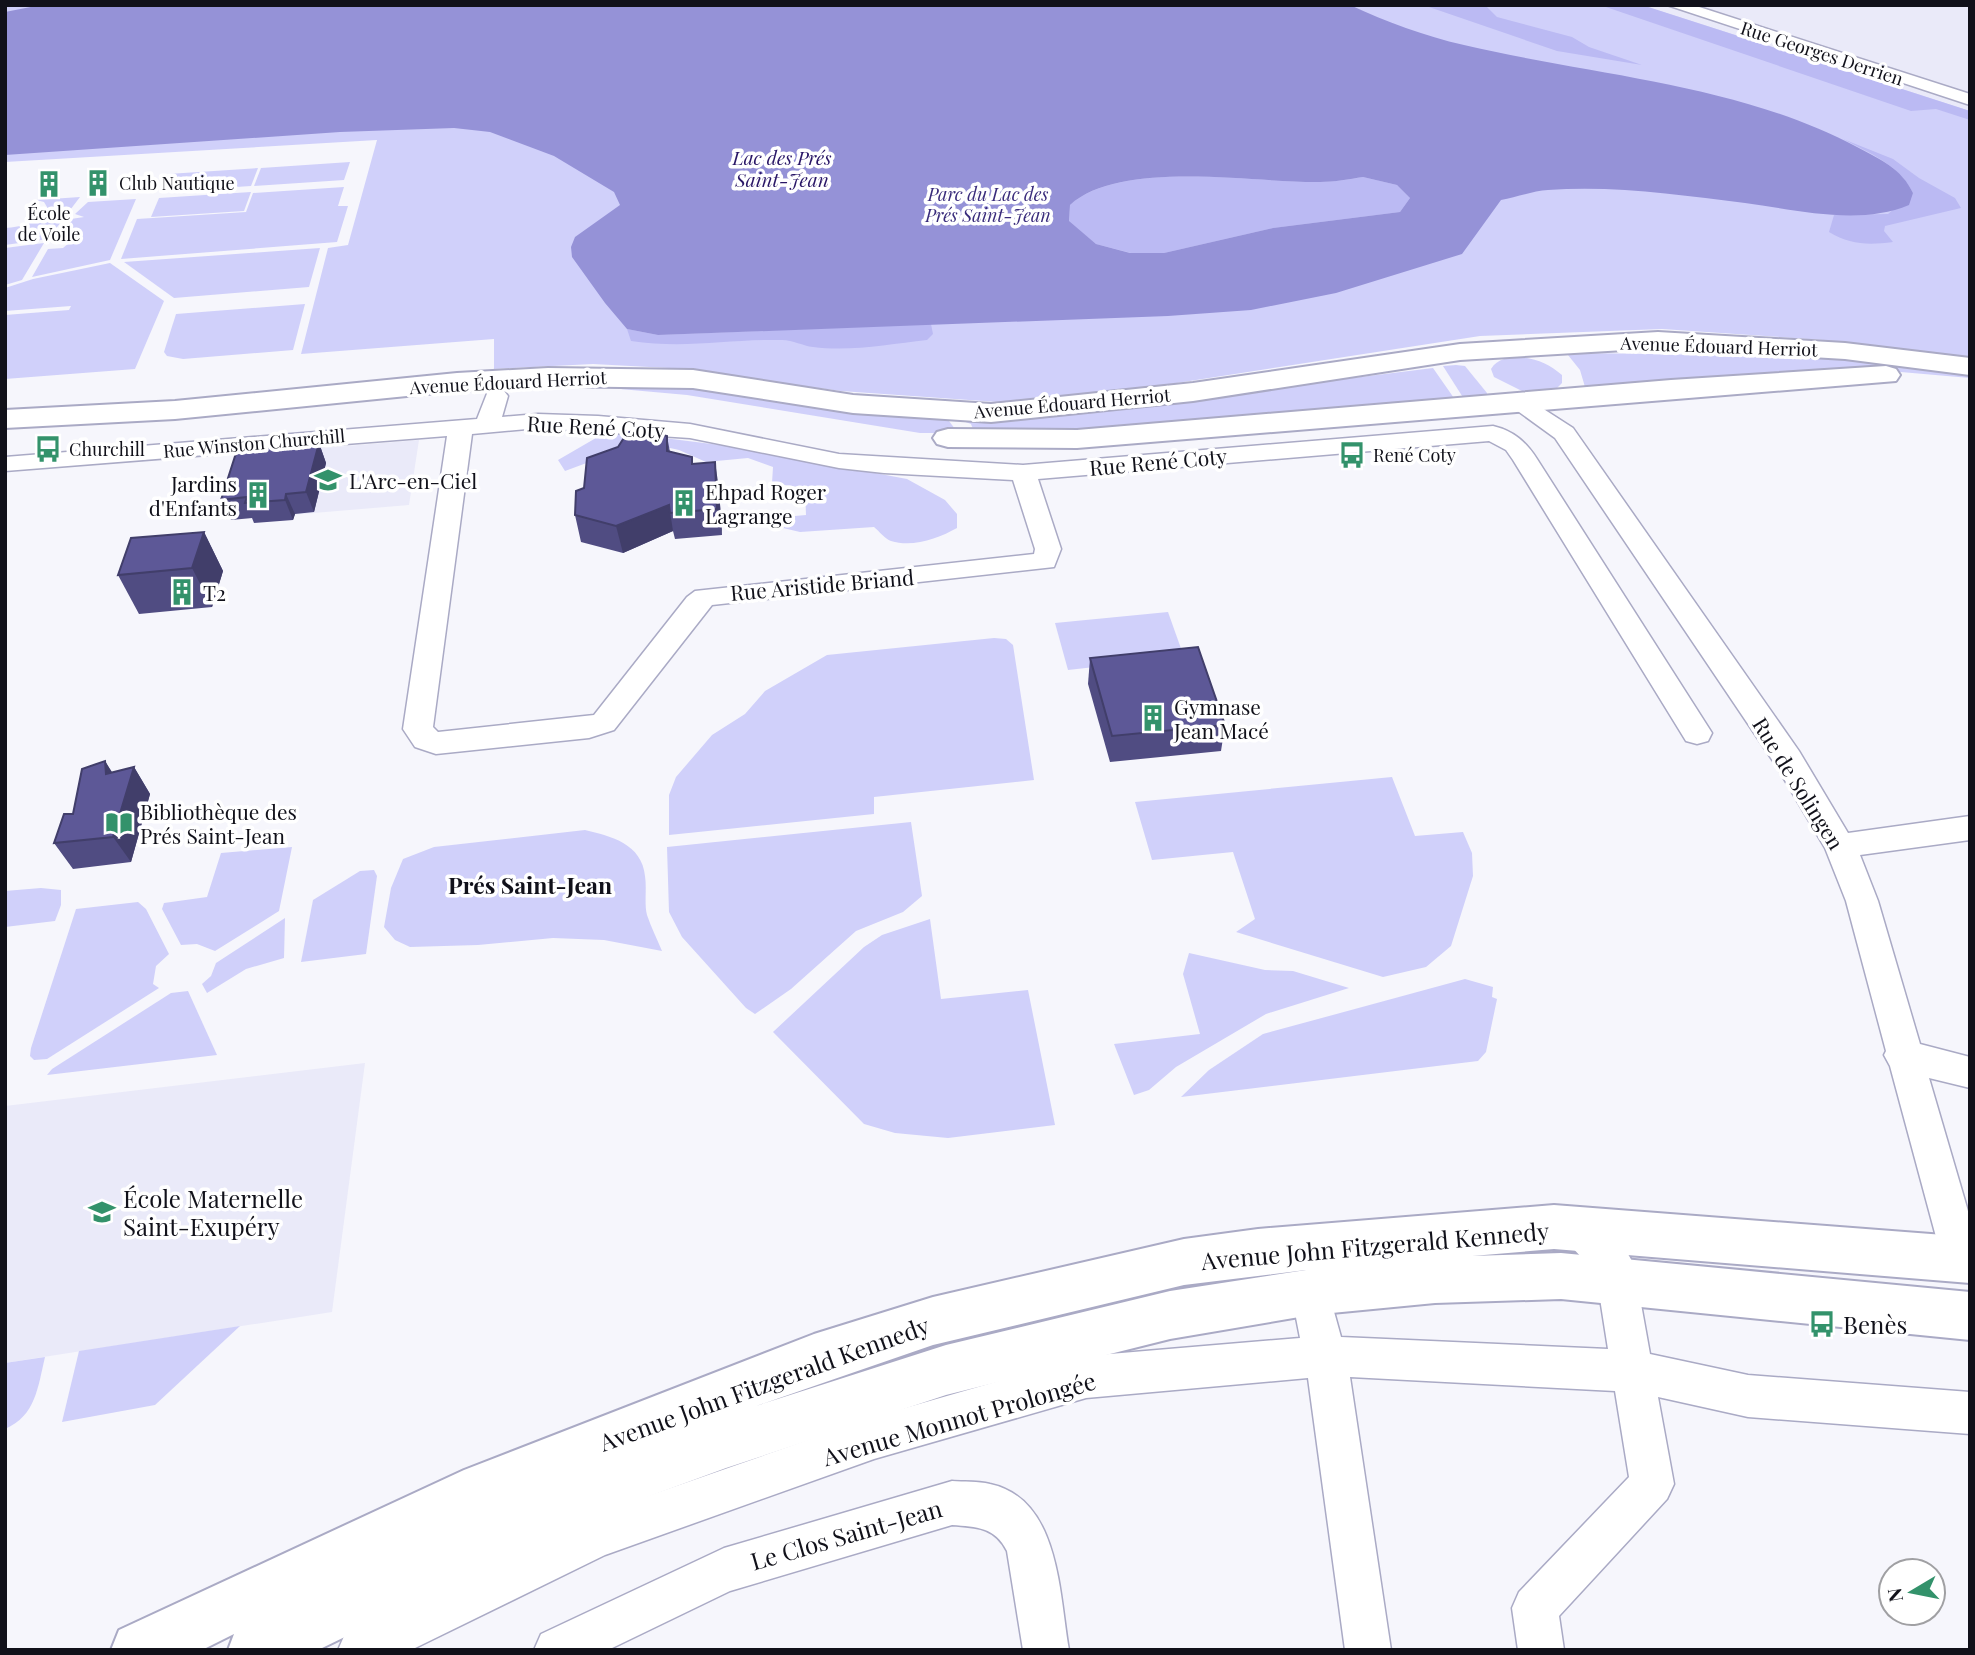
<svg xmlns="http://www.w3.org/2000/svg" width="1975" height="1655" font-family="'Playfair Display',serif">
  <style>
    .built { fill: #eaeaf9 }
    .green { fill: #d0d0fa }
    .forest { fill: #bbbaf3 }
    .water { fill: #9592d7; fill-rule: evenodd }
    .lines { fill: none; stroke-linecap: round; stroke-linejoin: round }
    .street-casing { stroke: #aaaac5; stroke-width: 3 }
    .secondary-casing { stroke: #aaaac5; stroke-width: 4 }
    .street { fill: #fff; fill-rule: evenodd }
    .secondary { fill: #fff; fill-rule: evenodd }
    .wall { fill: #504c82 }
    .shaded-wall { fill: #413e6a }
    .building { fill: #5d5897; stroke: #413e6a; stroke-width: 2 }
    .labels { text-anchor: middle; dominant-baseline: central; stroke-width: 7; stroke-linejoin: round; paint-order: stroke }
    .far-street-label { font-size: 18px; fill: #11111a; stroke: #fff }
    .far-poi-label { font-size: 18px; fill: #11111a; stroke: #fff; text-anchor: start }
    .far-park-label { font-size: 18px; font-style: italic; fill: #392b7b; stroke: #fff }
    .far-water-label { font-size: 19px; font-style: italic; fill: #291666; stroke: #fff }
    .street-label { font-size: 21px; fill: #11111a; stroke: #fff }
    .poi-label { font-size: 21px; fill: #11111a; stroke: #fff; text-anchor: start }
    .neighbourhood-label { font-size: 23px; font-weight: bold; fill: #11111a; stroke: #fff }
    .near-poi-label { font-size: 24px; fill: #11111a; stroke: #fff; text-anchor: start }
    .near-street-label { font-size: 24px; fill: #11111a; stroke: #fff }
  </style>
  <rect width="100%" height="100%" fill="#f6f6fc"/>
  <!-- built -->
  <g class="built">
    <path d="M 1642,5 L 1970,5 L 1970,111 L 1829,66 Z"/>
    <path d="M 419,440 L 409,505 L 231,520 L 251,454 Z"/>
    <path d="M 365,1063 L 332,1312 L 5,1363 L 5,1106 Z"/>
  </g>
  <!-- green -->
  <g class="green">
    <path d="M 5,5 L 1642,5 L 1970,111 L 1970,358 L 1823,340 L 1662,329 L 1480,336 L 1125,391 L 1012,403 L 841,391 L 668,368 L 593,364 L 494,369 L 494,339 L 301,354 L 328,248 L 348,245 L 377,140 L 5,162 Z"/>
    <path d="M 350,162 L 344,180 L 254,186 L 261,168 Z"/>
    <path d="M 258,168 L 251,186 L 160,192 L 168,174 Z"/>
    <path d="M 344,187 L 338,206 L 348,206 L 337,242 L 121,259 L 137,219 L 246,212 L 253,193 Z"/>
    <path d="M 251,192 L 244,211 L 151,217 L 159,198 Z"/>
    <path d="M 80,197 L 48,239 L 5,245 L 5,228 C 21,227 40,223 47,207 L 44,202 L 36,200 Z"/>
    <path d="M 136,199 L 110,260 L 32,277 L 48,249 L 63,248 L 69,243 L 53,244 L 60,238 L 75,237 L 79,229 L 64,230 L 71,219 L 84,217 L 75,214 L 88,202 Z"/>
    <path d="M 44,243 L 22,280 L 5,285 L 5,248 Z"/>
    <path d="M 320,248 L 309,287 L 174,298 L 124,262 Z"/>
    <path d="M 110,263 L 164,301 L 135,369 L 5,379 L 5,315 L 69,310 L 71,306 L 5,311 L 5,288 L 33,279 Z"/>
    <path d="M 305,304 L 293,350 L 183,359 L 167,356 L 164,352 L 176,314 Z"/>
    <path d="M 1583,353 L 1855,357 L 1970,372 L 1970,378 L 1866,369 L 1585,387 L 1580,370 L 1568,355 Z"/>
    <path d="M 1520,357 C 1537,359 1549,364 1562,375 L 1562,383 L 1552,393 L 1524,392 L 1494,377 L 1491,369 C 1498,358 1507,358 1520,357 Z"/>
    <path d="M 1456,365 L 1465,366 L 1487,393 L 1486,397 L 1464,399 L 1443,366 Z"/>
    <path d="M 1433,368 L 1456,401 L 1079,432 L 975,434 L 971,424 L 960,420 L 1255,390 Z"/>
    <path d="M 683,383 L 943,413 L 958,433 L 920,433 L 687,395 L 598,387 Z"/>
    <path d="M 608,431 L 736,447 L 907,479 L 945,500 L 957,514 L 957,528 C 939,538 913,548 891,541 C 885,539 879,531 874,527 L 800,532 L 750,520 L 806,515 L 805,488 L 772,483 L 773,467 L 748,458 L 706,462 L 679,450 L 643,442 L 565,471 L 558,460 Z"/>
    <path d="M 1168,612 L 1184,657 L 1068,670 L 1055,623 Z"/>
    <path d="M 994,638 L 1006,639 L 1013,645 L 1034,780 L 874,797 L 874,814 L 669,835 L 669,795 L 676,777 L 712,735 L 745,714 L 765,691 L 827,655 Z"/>
    <path d="M 1392,777 L 1415,836 L 1463,832 L 1472,853 L 1473,876 L 1451,946 L 1426,967 L 1383,977 L 1236,932 L 1255,919 L 1233,852 L 1152,860 L 1135,802 Z"/>
    <path d="M 911,822 L 922,896 L 903,912 L 856,931 L 791,989 L 755,1014 L 746,1008 L 682,937 L 669,912 L 667,847 Z"/>
    <path d="M 585,830 C 611,836 642,844 645,876 C 647,889 644,903 647,915 C 651,927 657,939 662,951 L 604,940 L 553,938 L 478,945 L 410,947 L 395,940 L 384,927 L 391,888 L 403,859 L 434,847 Z"/>
    <path d="M 292,847 L 279,911 L 215,951 L 197,944 L 181,945 L 162,909 L 164,903 L 207,897 L 221,853 Z"/>
    <path d="M 374,870 L 377,876 L 366,954 L 301,962 L 313,900 L 360,871 Z"/>
    <path d="M 41,888 L 61,890 L 61,905 L 55,921 L 5,927 L 5,891 Z"/>
    <path d="M 138,902 L 146,909 L 169,954 L 156,966 L 153,984 L 159,988 L 47,1059 L 34,1060 L 30,1056 L 31,1048 L 76,909 Z"/>
    <path d="M 285,918 L 284,958 L 246,969 L 207,993 L 202,984 L 211,976 L 216,963 Z"/>
    <path d="M 930,919 L 941,999 L 1028,990 L 1055,1125 L 948,1138 L 895,1133 L 864,1124 L 773,1032 L 864,947 L 882,935 Z"/>
    <path d="M 1189,953 L 1265,970 L 1293,971 L 1349,988 L 1266,1014 L 1176,1067 L 1149,1090 L 1134,1095 L 1114,1044 L 1200,1034 L 1183,974 Z"/>
    <path d="M 1465,979 L 1493,987 L 1492,997 L 1497,999 L 1486,1052 L 1478,1061 L 1181,1097 L 1209,1070 L 1263,1034 Z"/>
    <path d="M 188,991 L 217,1055 L 47,1075 L 52,1069 L 171,993 Z"/>
    <path d="M 240,1326 L 155,1405 L 62,1422 L 79,1351 Z"/>
    <path d="M 45,1357 C 38,1386 36,1416 5,1429 L 5,1363 Z"/>
  </g>
  <!-- forest -->
  <g class="forest">
    <path d="M 1431,5 L 1485,5 L 1497,17 L 1572,37 L 1589,47 L 1642,65 L 1557,51 L 1429,7 Z"/>
    <path d="M 1600,5 L 1642,5 L 1970,111 L 1970,120 L 1936,109 L 1911,111 Z"/>
    <path d="M 1843,139 L 1893,159 L 1919,178 L 1955,198 L 1961,208 L 1885,226 L 1884,231 L 1893,242 C 1869,245 1850,245 1829,232 L 1834,215 L 1888,214 L 1913,193 C 1900,165 1869,153 1843,139 Z"/>
    <path d="M 1363,177 L 1397,185 L 1410,198 L 1400,212 L 1273,228 L 1164,253 L 1131,253 L 1096,244 L 1069,222 L 1070,205 C 1122,159 1253,183 1321,182 C 1335,182 1349,179 1363,177 Z"/>
    <path d="M 931,324 L 933,334 L 927,340 C 890,344 850,352 813,347 C 803,346 793,340 782,340 C 729,339 686,349 631,341 L 627,329 L 658,335 Z"/>
  </g>
  <!-- water -->
  <path class="water" d="M 41,5 L 1350,5 C 1387,22 1424,36 1464,45 C 1596,76 1736,83 1857,147 C 1880,159 1902,169 1913,193 L 1909,205 C 1859,226 1798,210 1745,203 C 1681,195 1613,185 1548,190 C 1533,191 1516,197 1501,200 L 1462,254 L 1336,293 L 1251,310 L 1168,316 L 658,335 L 627,329 L 605,303 L 572,257 L 571,247 L 575,237 L 620,205 L 614,192 L 554,156 L 490,132 L 454,128 L 340,132 L 5,155 L 5,12 ZM 1363,177 L 1397,185 L 1410,198 L 1400,212 L 1273,228 L 1164,253 L 1130,253 L 1096,244 L 1069,221 L 1070,205 C 1121,159 1253,183 1320,182 C 1335,182 1349,179 1363,177 Z"/>
  <g class="lines">
    <defs>
      <g id="street">
        <path d="M 1667,5 L 1693,5 L 1970,94 L 1970,105 Z"/>
        <path d="M 496,389 L 504,391 L 508,396 L 502,417 L 538,414 L 598,416 L 690,424 L 839,454 L 1023,465 L 1493,426 C 1514,431 1526,442 1537,459 L 1712,733 L 1708,741 L 1697,744 L 1686,741 L 1513,460 L 1506,450 L 1489,441 L 1038,479 L 1061,549 L 1054,567 L 712,605 L 614,730 L 589,738 L 436,754 L 415,747 L 403,729 L 447,436 L 5,471 L 5,457 L 477,419 L 488,391 ZM 538,428 L 690,438 L 839,468 L 884,473 L 1013,480 L 1035,549 L 1034,554 L 695,591 L 687,597 L 594,715 L 438,732 L 433,727 L 472,434 Z"/>
        <path d="M 1520,397 L 1528,399 L 1573,428 L 1799,751 L 1848,833 L 1970,816 L 1970,840 L 1860,855 L 1878,901 L 1920,1044 L 1970,1057 L 1970,1088 L 1929,1078 L 1970,1218 L 1970,1274 L 1962,1278 L 1948,1272 L 1942,1259 L 1890,1066 L 1884,1055 L 1886,1051 L 1846,901 L 1825,848 L 1777,767 L 1555,438 L 1508,404 L 1512,399 Z"/>
        <path d="M 1583,1213 C 1605,1221 1624,1244 1634,1265 L 1650,1354 L 1748,1375 L 1970,1392 L 1970,1434 L 1748,1417 L 1658,1397 L 1674,1484 L 1667,1499 L 1559,1616 L 1564,1650 L 1518,1650 L 1512,1608 L 1519,1592 L 1629,1477 L 1615,1391 L 1350,1377 L 1391,1650 L 1345,1650 L 1308,1378 L 1086,1398 L 874,1459 L 605,1555 L 411,1650 L 338,1650 L 345,1634 L 596,1514 L 874,1417 L 1086,1356 L 1300,1338 L 1291,1292 L 1297,1279 L 1311,1273 L 1325,1279 L 1341,1337 L 1608,1349 L 1596,1273 L 1569,1244 L 1564,1231 L 1569,1218 Z"/>
        <path d="M 952,1481 C 964,1482 978,1481 990,1484 C 1060,1499 1059,1594 1069,1650 L 1023,1650 L 1007,1551 C 995,1527 977,1527 952,1525 L 730,1591 L 608,1650 L 534,1650 L 541,1634 L 724,1548 Z"/>
      </g>
      <g id="secondary">
        <path d="M 1658,332 L 1845,343 L 1970,358 L 1970,375 L 1845,359 L 1658,348 L 1460,360 L 1193,401 L 991,422 L 853,413 L 693,388 L 548,386 L 457,391 L 175,419 L 5,428 L 5,410 L 175,401 L 457,373 L 548,368 L 693,370 L 853,395 L 991,404 L 1193,383 L 1460,344 Z"/>
        <path d="M 1886,366 L 1896,369 L 1900,375 L 1896,381 L 1077,448 L 948,447 L 937,444 L 933,438 L 937,432 L 948,429 L 1077,430 L 1671,380 Z"/>
        <path d="M 1554,1205 L 1970,1237 L 1970,1283 L 1554,1249 L 1472,1256 L 1561,1253 L 1970,1292 L 1970,1340 L 1561,1299 L 1435,1303 L 1311,1315 L 1170,1339 L 946,1395 L 726,1468 L 628,1504 L 517,1553 L 318,1650 L 228,1650 L 234,1634 L 202,1650 L 111,1650 L 119,1630 L 464,1470 L 814,1334 L 933,1297 L 1184,1239 L 1258,1229 ZM 1306,1270 L 1170,1291 L 946,1345 L 756,1406 L 933,1345 L 1184,1285 Z"/>
      </g>
    </defs>
    <!-- street casing -->
    <use href="#street" class="street-casing"/>
    <!-- secondary casing -->
    <use href="#secondary" class="secondary-casing"/>
    <!-- street -->
    <use href="#street" class="street"/>
    <!-- secondary -->
    <use href="#secondary" class="secondary"/>
  </g>
  <!-- wall -->
  <g class="wall">
    <path d="M 667,436 L 670,452 L 693,464 L 719,489 L 722,535 L 675,539 L 673,531 L 623,553 L 581,542 L 575,515 L 584,488 L 618,447 Z"/>
    <path d="M 319,443 L 326,463 L 314,512 L 295,514 L 293,520 L 254,523 L 252,518 L 231,520 L 221,500 Z"/>
    <path d="M 204,532 L 223,571 L 212,607 L 139,614 L 118,575 Z"/>
    <path d="M 1090,658 L 1225,725 L 1221,751 L 1110,762 L 1088,684 Z"/>
    <path d="M 105,761 L 112,773 L 134,767 L 150,794 L 131,862 L 73,869 L 54,843 L 73,814 Z"/>
  </g>
  <!-- shaded-wall -->
  <g class="shaded-wall">
    <path d="M 319,443 L 326,463 L 314,512 L 306,492 Z"/>
    <path d="M 715,462 L 719,489 L 722,535 L 717,509 Z"/>
    <path d="M 286,494 L 295,514 L 293,520 L 285,500 Z"/>
    <path d="M 669,505 L 673,531 L 623,553 L 616,526 Z"/>
    <path d="M 204,532 L 223,571 L 212,607 L 192,568 Z"/>
    <path d="M 105,761 L 122,788 L 106,774 Z"/>
    <path d="M 134,767 L 150,794 L 131,862 L 113,837 Z"/>
  </g>
  <!-- building -->
  <g class="building">
    <path d="M 637,429 L 667,436 L 667,451 L 692,457 L 692,464 L 715,462 L 717,509 L 670,513 L 669,505 L 616,526 L 575,515 L 576,491 L 584,488 L 587,458 L 618,447 L 627,433 Z"/>
    <path d="M 319,443 L 306,492 L 286,494 L 285,500 L 245,503 L 247,497 L 221,500 L 237,450 Z"/>
    <path d="M 204,532 L 192,568 L 118,575 L 131,538 Z"/>
    <path d="M 1198,647 L 1225,725 L 1112,736 L 1090,658 Z"/>
    <path d="M 105,761 L 106,774 L 134,767 L 113,837 L 54,843 L 64,814 L 73,814 L 82,769 Z"/>
  </g>
  <!-- icons -->
  <defs>
    <symbol id="building-bare" viewBox="-9 -9 18 18"><path d="M-4-6H4V6H1V3H-1V6H-4ZM-2.5-4.3h1.7v1.8h-1.7ZM.8-4.3h1.7v1.8H.8ZM-2.5-1h1.7V.8h-1.7ZM.8-1h1.7V.8H.8Z" fill="#33926b" stroke="#fff" stroke-width="2.5" paint-order="stroke"/></symbol>
    <symbol id="bus-bare" viewBox="-9 -9 18 18"><path d="M-5-6H5V4H4V6H2V4H-2V6H-4V4H-5ZM-3.5-4V0h7V-4ZM-3.5 1.2v1.5H-2V1.2ZM2 1.2v1.5H3.5V1.2Z" fill="#33926b" stroke="#fff" stroke-width="2.5" paint-order="stroke"/></symbol>
    <symbol id="school-bare" viewBox="-9 -9 18 18"><path d="M0-5L7-2L0 1L-7-2ZM-4 1L0 2.5L4 1V4Q0 6-4 4Z" fill="#33926b" stroke="#fff" stroke-width="2.5" paint-order="stroke"/></symbol>
    <symbol id="library-bare" viewBox="-9 -9 18 18"><path d="M-6-4Q-3-5.5-.7-3.5V5Q-3 3-6 4ZM6-4Q3-5.5 .7-3.5V5Q3 3 6 4Z" fill="#33926b" stroke="#fff" stroke-width="2.5" paint-order="stroke"/></symbol>
  </defs>
  <g fill-rule="evenodd">
    <use href="#building-bare" x="79" y="164" width="38" height="38"/>
    <use href="#building-bare" x="30" y="165" width="38" height="38"/>
    <use href="#bus-bare" x="29" y="430" width="38" height="38"/>
    <use href="#bus-bare" x="1333" y="436" width="38" height="38"/>
    <use href="#school-bare" x="309" y="461" width="38" height="38"/>
    <use href="#building-bare" x="239" y="476" width="38" height="38"/>
    <use href="#building-bare" x="665" y="484" width="38" height="38"/>
    <use href="#building-bare" x="163" y="573" width="38" height="38"/>
    <use href="#building-bare" x="1134" y="699" width="38" height="38"/>
    <use href="#library-bare" x="100" y="804" width="38" height="38"/>
    <use href="#school-bare" x="83" y="1193" width="38" height="38"/>
    <use href="#bus-bare" x="1803" y="1305" width="38" height="38"/>
  </g>
  <g class="labels">
    <!-- far-street labels -->
    <g class="far-street-label">
      <text transform="translate(1822 53) rotate(18)">Rue Georges Derrien</text>
      <text transform="translate(1719 346) rotate(2)">Avenue Édouard Herriot</text>
      <text transform="translate(508 382) rotate(-3)">Avenue Édouard Herriot</text>
      <text transform="translate(1072 403) rotate(-5)">Avenue Édouard Herriot</text>
      <text transform="translate(254 443) rotate(-5)">Rue Winston Churchill</text>
    </g>
    <!-- far-poi labels -->
    <g class="far-poi-label">
      <text x="119" y="183">Club Nautique</text>
      <text x="49" y="213" text-anchor="middle">École<tspan x="49" dy="21">de Voile</tspan></text>
      <text x="69" y="449">Churchill</text>
      <text x="1373" y="455">René Coty</text>
    </g>
    <!-- far-park labels -->
    <g class="far-park-label">
      <text x="988" y="194">Parc du Lac des<tspan x="988" dy="21">Prés Saint-Jean</tspan></text>
    </g>
    <!-- far-water labels -->
    <g class="far-water-label">
      <text x="782" y="157">Lac des Prés<tspan x="782" dy="22">Saint-Jean</tspan></text>
    </g>
    <!-- street labels -->
    <g class="street-label">
      <text transform="translate(596 426) rotate(3)">Rue René Coty</text>
      <text transform="translate(1158 461) rotate(-5)">Rue René Coty</text>
      <text transform="translate(822 584) rotate(-5)">Rue Aristide Briand</text>
      <text transform="translate(1799 783) rotate(58)">Rue de Solingen</text>
    </g>
    <!-- poi labels -->
    <g class="poi-label">
      <text x="349" y="480">L'Arc-en-Ciel</text>
      <text x="237" y="483" text-anchor="end">Jardins<tspan x="237" dy="24">d'Enfants</tspan></text>
      <text x="705" y="491">Ehpad Roger<tspan x="705" dy="24">Lagrange</tspan></text>
      <text x="203" y="592">T2</text>
      <text x="1174" y="706">Gymnase<tspan x="1174" dy="24">Jean Macé</tspan></text>
      <text x="140" y="811">Bibliothèque des<tspan x="140" dy="24">Prés Saint-Jean</tspan></text>
    </g>
    <!-- neighbourhood labels -->
    <g class="neighbourhood-label">
      <text x="530" y="884">Prés Saint-Jean</text>
    </g>
    <!-- near-poi labels -->
    <g class="near-poi-label">
      <text x="123" y="1198">École Maternelle<tspan x="123" dy="28">Saint-Exupéry</tspan></text>
      <text x="1843" y="1324">Benès</text>
    </g>
    <!-- near-street labels -->
    <g class="near-street-label">
      <text transform="translate(1375 1245) rotate(-5)">Avenue John Fitzgerald Kennedy</text>
      <text transform="translate(764 1383) rotate(-20)">Avenue John Fitzgerald Kennedy</text>
      <text transform="translate(959 1418) rotate(-16)">Avenue Monnot Prolongée</text>
      <text transform="translate(846 1534) rotate(-16)">Le Clos Saint-Jean</text>
    </g>
  </g>
  <!-- border -->
  <rect width="1975" height="1655" fill="none" stroke="#11111a" stroke-width="14"/>
  <!-- north arrow -->
  <g transform="translate(1912 1592) rotate(260)"><circle r="33" fill="#ffffff" stroke="#a0a0a3" stroke-width="2"/>
  <path d="M0-5L12 26L0 18L-12 26Z" fill="#33926b"/>
  <text y="-10" font-size="19" font-weight="bold" text-anchor="middle" fill="#11111a">N</text>
  </g>
</svg>
